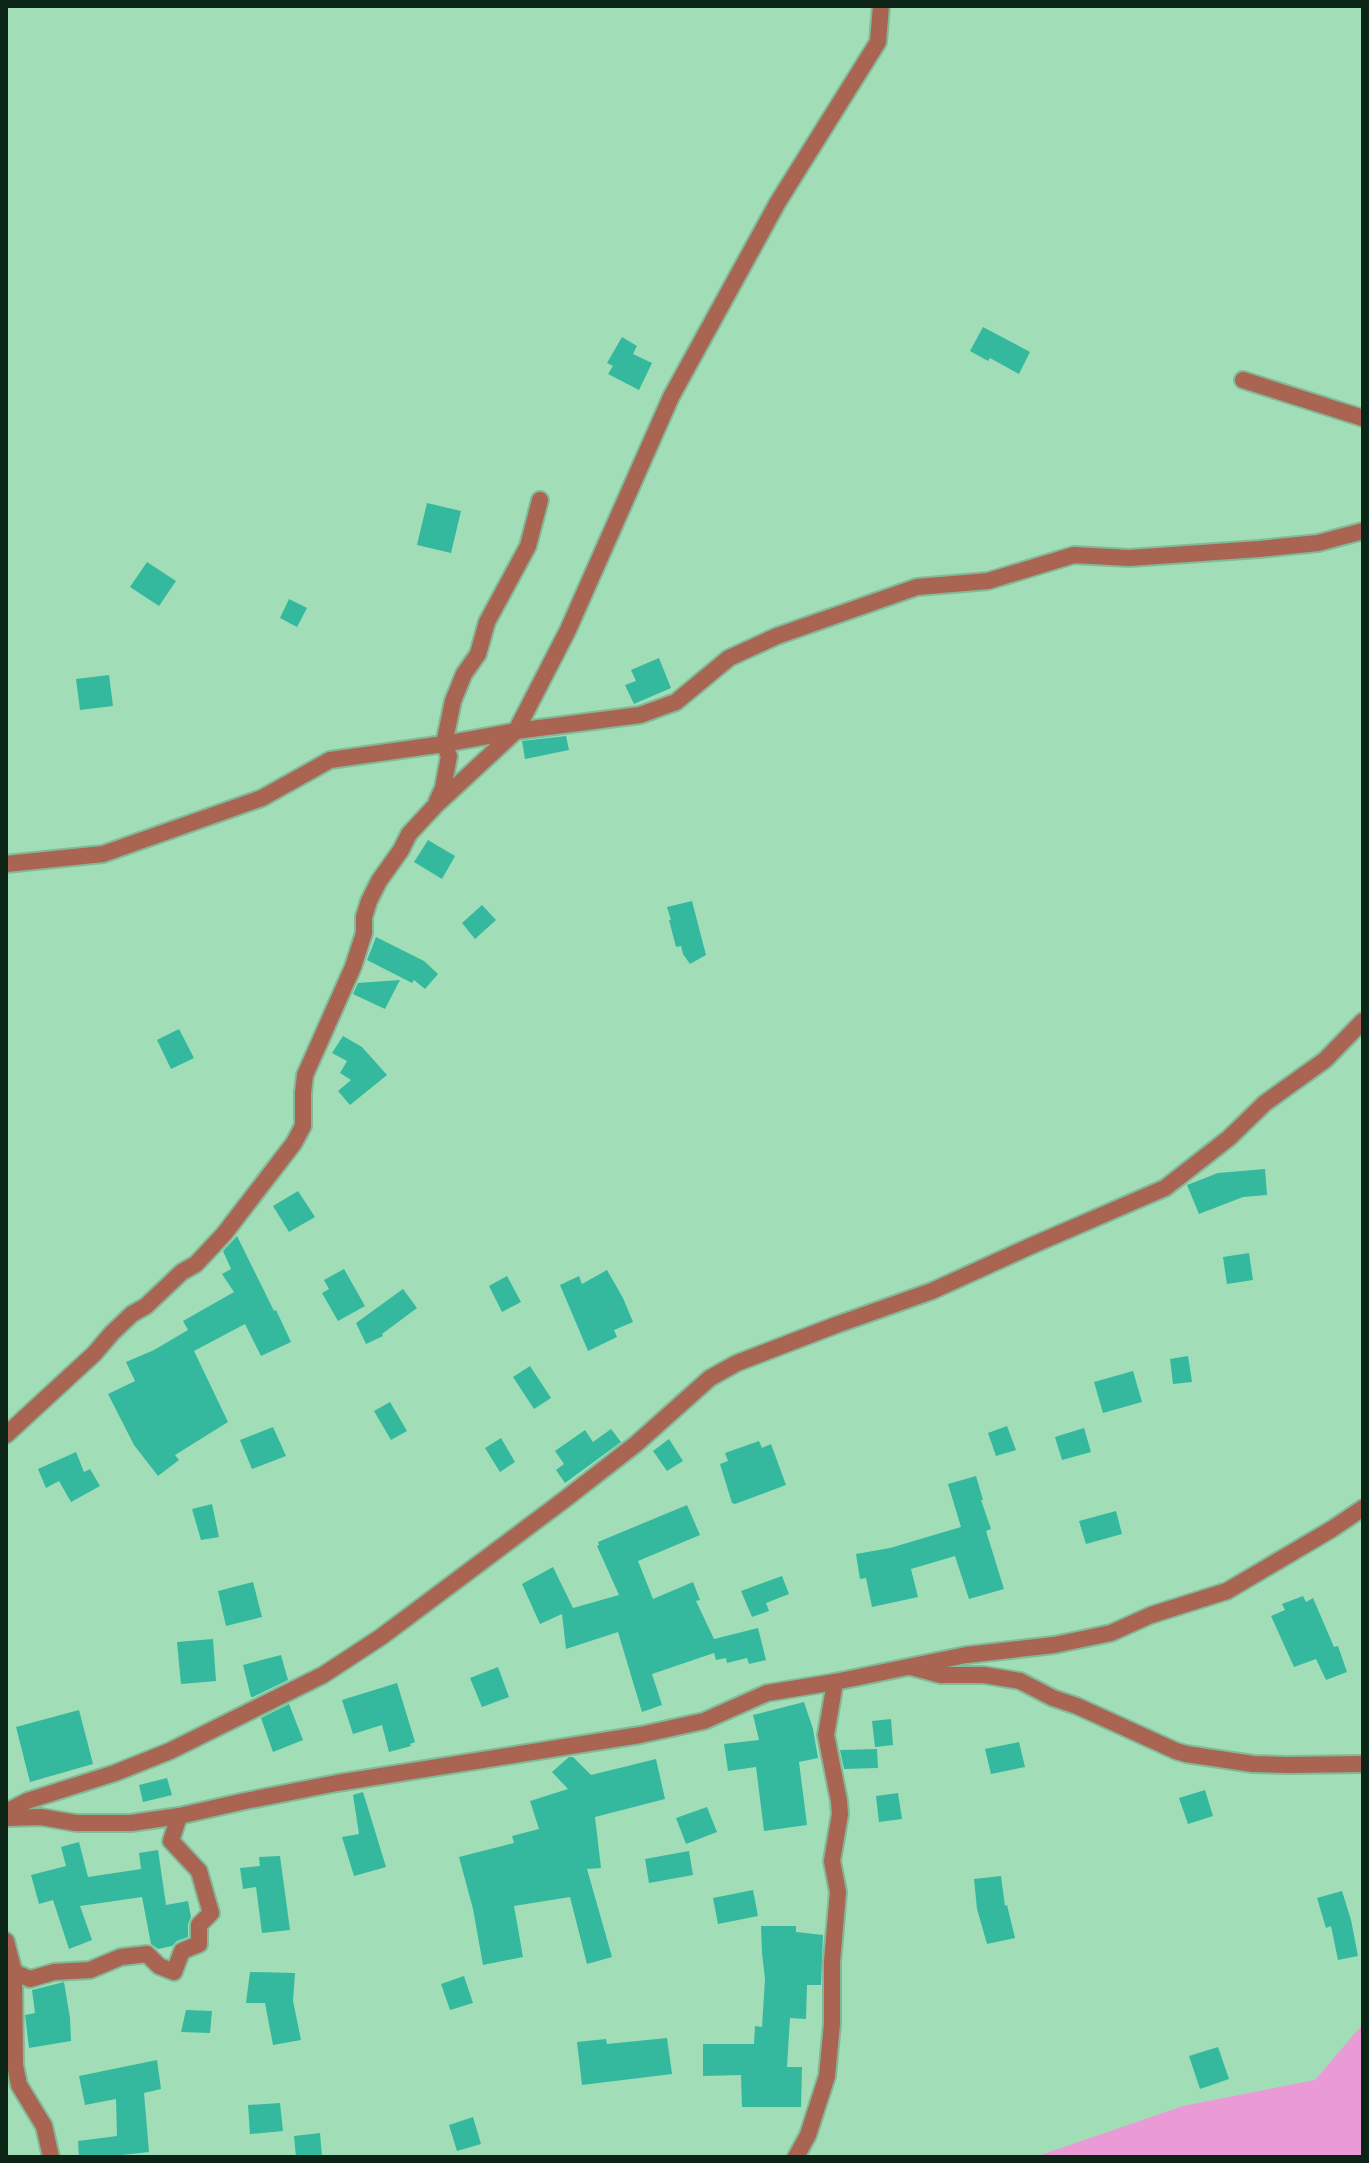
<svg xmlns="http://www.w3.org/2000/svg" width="1369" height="2163" font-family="Lato,sans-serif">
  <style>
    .green { fill: #ea9ad5 }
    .building { fill: #34b89e }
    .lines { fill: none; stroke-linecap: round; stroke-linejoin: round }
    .minor-casing { stroke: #83b998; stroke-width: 20 }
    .minor { stroke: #a96552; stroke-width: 16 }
  </style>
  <rect width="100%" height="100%" fill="#a1deb8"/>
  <!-- green -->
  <path class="green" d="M 1363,2024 L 1363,2157 L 1035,2157 L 1183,2106 L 1315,2080 Z"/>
  <!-- building -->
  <g class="building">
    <path d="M 983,327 L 1030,352 L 1019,374 L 990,358 L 988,361 L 970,351 Z"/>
    <path d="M 622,337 L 637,346 L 633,354 L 652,363 L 639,390 L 608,374 L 613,366 L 607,363 Z"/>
    <path d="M 427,503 L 461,511 L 451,553 L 417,545 Z"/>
    <path d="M 147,562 L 176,581 L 159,606 L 130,587 Z"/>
    <path d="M 289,599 L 307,608 L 297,627 L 280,618 Z"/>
    <path d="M 659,658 L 671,688 L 634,704 L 625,685 L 636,681 L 631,670 Z"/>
    <path d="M 109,675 L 113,706 L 80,710 L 76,679 Z"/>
    <path d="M 566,736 L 569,750 L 525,759 L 522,741 Z"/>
    <path d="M 428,840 L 455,856 L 442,879 L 414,862 Z"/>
    <path d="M 692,901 L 706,955 L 690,964 L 683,954 L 681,946 L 676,947 L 669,920 L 671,920 L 667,907 Z"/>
    <path d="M 482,905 L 496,920 L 475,939 L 462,923 Z"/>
    <path d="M 376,937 L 424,961 L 438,974 L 425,989 L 414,980 L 412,983 L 367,960 Z"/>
    <path d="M 400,980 L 385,1009 L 353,994 L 358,983 Z"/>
    <path d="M 179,1029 L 194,1058 L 171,1069 L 157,1040 Z"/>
    <path d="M 343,1036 L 362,1047 L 387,1075 L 350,1105 L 338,1091 L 351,1080 L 340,1073 L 347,1061 L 332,1053 Z"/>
    <path d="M 1265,1169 L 1267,1195 L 1243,1197 L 1199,1214 L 1187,1185 L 1218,1173 Z"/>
    <path d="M 298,1191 L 315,1217 L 289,1232 L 273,1206 Z"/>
    <path d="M 237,1236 L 274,1311 L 276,1310 L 291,1342 L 261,1356 L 245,1324 L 194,1351 L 228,1422 L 175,1455 L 179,1460 L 158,1476 L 134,1445 L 108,1394 L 135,1381 L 126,1362 L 154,1350 L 188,1330 L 183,1321 L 234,1292 L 222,1274 L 231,1269 L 223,1251 Z"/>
    <path d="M 1249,1253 L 1253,1280 L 1227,1284 L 1223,1257 Z"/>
    <path d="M 344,1269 L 365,1306 L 338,1321 L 322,1293 L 329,1289 L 324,1280 Z"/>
    <path d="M 607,1270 L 623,1298 L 633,1322 L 614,1330 L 617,1337 L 588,1351 L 560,1285 L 579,1276 L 582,1284 Z"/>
    <path d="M 507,1276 L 521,1302 L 502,1312 L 489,1286 Z"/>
    <path d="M 403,1289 L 417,1308 L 382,1334 L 383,1336 L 366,1344 L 356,1323 Z"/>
    <path d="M 1188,1356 L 1192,1382 L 1173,1384 L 1170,1359 Z"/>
    <path d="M 530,1366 L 551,1398 L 534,1409 L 513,1377 Z"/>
    <path d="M 1133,1371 L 1142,1402 L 1103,1413 L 1094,1382 Z"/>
    <path d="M 390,1402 L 407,1431 L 391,1440 L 374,1411 Z"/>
    <path d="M 1007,1426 L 1016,1450 L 996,1456 L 988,1433 Z"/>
    <path d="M 273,1427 L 286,1456 L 252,1469 L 240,1440 Z"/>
    <path d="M 1084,1428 L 1091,1452 L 1062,1460 L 1055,1437 Z"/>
    <path d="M 611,1429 L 621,1442 L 565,1483 L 556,1470 L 564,1464 L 555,1451 L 585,1430 L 593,1442 Z"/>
    <path d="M 501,1438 L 515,1462 L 500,1472 L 485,1448 Z"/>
    <path d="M 669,1439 L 683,1461 L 667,1471 L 653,1451 Z"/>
    <path d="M 759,1441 L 762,1448 L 771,1444 L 786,1485 L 735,1504 L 732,1503 L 720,1464 L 728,1461 L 725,1453 Z"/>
    <path d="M 76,1452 L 84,1472 L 90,1469 L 100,1486 L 71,1502 L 59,1481 L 46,1488 L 38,1469 Z"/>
    <path d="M 976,1476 L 983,1500 L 981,1500 L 991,1529 L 986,1531 L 1004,1589 L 969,1599 L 955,1556 L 911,1569 L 918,1597 L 872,1607 L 866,1578 L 860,1579 L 856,1554 L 890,1548 L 961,1527 L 948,1484 Z"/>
    <path d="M 212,1504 L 219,1537 L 201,1540 L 192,1509 Z"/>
    <path d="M 687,1505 L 700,1535 L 638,1561 L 653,1599 L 693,1582 L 700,1600 L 696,1601 L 714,1639 L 758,1628 L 766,1660 L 749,1664 L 747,1658 L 727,1663 L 726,1658 L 716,1660 L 714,1653 L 652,1674 L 662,1705 L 642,1712 L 618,1632 L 566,1649 L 562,1614 L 540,1624 L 522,1584 L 553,1567 L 573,1608 L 619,1595 L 597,1546 L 599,1545 L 598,1542 Z"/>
    <path d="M 1116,1511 L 1122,1534 L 1086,1544 L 1079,1521 Z"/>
    <path d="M 782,1576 L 789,1594 L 766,1603 L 769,1611 L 752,1617 L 741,1591 Z"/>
    <path d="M 253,1582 L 262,1617 L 226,1626 L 218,1591 Z"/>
    <path d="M 1303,1596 L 1306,1602 L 1313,1598 L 1334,1647 L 1338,1646 L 1347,1672 L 1326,1680 L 1316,1659 L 1294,1667 L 1271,1616 L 1285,1610 L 1282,1604 Z"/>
    <path d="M 213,1639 L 216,1681 L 181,1684 L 177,1642 Z"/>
    <path d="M 281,1655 L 288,1680 L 253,1697 L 251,1697 L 243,1665 Z"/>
    <path d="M 498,1667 L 509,1697 L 482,1707 L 470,1678 Z"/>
    <path d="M 397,1683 L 415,1742 L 410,1744 L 411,1746 L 389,1752 L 382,1725 L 353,1734 L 342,1700 Z"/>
    <path d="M 804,1702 L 813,1729 L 818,1758 L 799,1762 L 807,1825 L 764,1831 L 756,1767 L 728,1771 L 724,1744 L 759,1740 L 753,1715 Z"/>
    <path d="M 289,1704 L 303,1740 L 273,1752 L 261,1718 Z"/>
    <path d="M 79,1710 L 93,1764 L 30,1782 L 16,1727 Z"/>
    <path d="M 891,1719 L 893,1745 L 875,1747 L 872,1721 Z"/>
    <path d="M 1019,1742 L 1025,1767 L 991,1774 L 985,1749 Z"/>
    <path d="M 877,1749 L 878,1768 L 844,1769 L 840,1750 Z"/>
    <path d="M 569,1757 L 573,1757 L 591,1775 L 656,1759 L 665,1799 L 595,1817 L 601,1868 L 587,1869 L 612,1957 L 587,1964 L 570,1897 L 514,1906 L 523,1957 L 483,1965 L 473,1909 L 459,1857 L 514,1843 L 512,1836 L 539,1829 L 530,1801 L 568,1789 L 552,1772 Z"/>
    <path d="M 167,1778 L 172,1795 L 143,1802 L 139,1785 Z"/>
    <path d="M 1205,1790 L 1213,1816 L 1188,1824 L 1179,1798 Z"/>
    <path d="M 363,1792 L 386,1867 L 354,1876 L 342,1837 L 359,1834 L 353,1795 Z"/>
    <path d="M 898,1793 L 902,1819 L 879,1822 L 876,1796 Z"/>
    <path d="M 707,1807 L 717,1832 L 686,1844 L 676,1818 Z"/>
    <path d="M 79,1842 L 88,1877 L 141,1869 L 139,1853 L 158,1850 L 166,1905 L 188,1901 L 191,1917 L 188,1924 L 188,1937 L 177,1941 L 172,1946 L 158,1949 L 151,1944 L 142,1897 L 80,1906 L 92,1940 L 69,1949 L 53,1900 L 39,1904 L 31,1875 L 66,1866 L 61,1847 Z"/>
    <path d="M 689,1851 L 693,1875 L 649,1883 L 645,1859 Z"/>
    <path d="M 280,1856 L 290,1930 L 262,1933 L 256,1887 L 243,1889 L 240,1868 L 260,1866 L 259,1857 Z"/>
    <path d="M 1001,1876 L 1005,1906 L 1007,1905 L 1015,1938 L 987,1944 L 977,1909 L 974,1879 Z"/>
    <path d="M 753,1890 L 758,1916 L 718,1924 L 713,1898 Z"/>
    <path d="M 1342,1891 L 1351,1920 L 1358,1956 L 1338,1960 L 1331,1926 L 1326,1928 L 1317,1898 Z"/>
    <path d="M 761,1926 L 796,1926 L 796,1932 L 823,1935 L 821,1985 L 807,1985 L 806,2019 L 790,2018 L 787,2067 L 802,2067 L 801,2107 L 742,2107 L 741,2075 L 703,2076 L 703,2044 L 754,2044 L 755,2026 L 762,2027 L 765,1979 L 762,1953 Z"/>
    <path d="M 250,1972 L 295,1973 L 293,2001 L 301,2040 L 273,2045 L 265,2003 L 246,2003 Z"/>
    <path d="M 464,1976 L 473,2003 L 450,2010 L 441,1984 Z"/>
    <path d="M 64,1982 L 70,2018 L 71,2041 L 29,2048 L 25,2015 L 35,2013 L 32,1990 Z"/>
    <path d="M 186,2010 L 212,2011 L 210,2033 L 181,2032 Z"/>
    <path d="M 667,2038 L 672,2074 L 582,2085 L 577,2042 L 606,2039 L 607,2044 Z"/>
    <path d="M 1218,2047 L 1229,2079 L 1200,2089 L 1189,2056 Z"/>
    <path d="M 157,2060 L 161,2089 L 144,2093 L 149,2152 L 104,2157 L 79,2157 L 78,2141 L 117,2136 L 116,2099 L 85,2105 L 79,2076 Z"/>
    <path d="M 280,2103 L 283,2131 L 250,2134 L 248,2105 Z"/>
    <path d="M 473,2117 L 481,2144 L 457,2151 L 449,2125 Z"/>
    <path d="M 320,2133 L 322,2157 L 296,2157 L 294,2136 Z"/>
  </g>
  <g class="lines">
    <defs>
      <g id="minor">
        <path d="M 1243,380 L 1363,418"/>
        <path d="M 437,801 L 443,788 L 449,756 L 444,744 L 453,701 L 464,674 L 478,654 L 487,622 L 528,546 L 540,500"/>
        <path d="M 6,864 L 103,854 L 262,798 L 330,760 L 444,744 L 516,731 L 640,715 L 676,702 L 729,658 L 777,636 L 917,587 L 988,581 L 1074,555 L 1129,558 L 1259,549 L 1318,543 L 1363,531"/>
        <path d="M 6,1435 L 94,1354 L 112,1333 L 132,1314 L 146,1306 L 182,1272 L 196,1264 L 224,1234 L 294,1143 L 303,1126 L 303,1093 L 305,1075 L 353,967 L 364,933 L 364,917 L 369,901 L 379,881 L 401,850 L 409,834 L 435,806 L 516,731 L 568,630 L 671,397 L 778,202 L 878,42 L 881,6"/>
        <path d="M 911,1667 L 941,1675 L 984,1675 L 1020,1681 L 1053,1698 L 1077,1706 L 1176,1751 L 1186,1754 L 1253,1764 L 1287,1765 L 1363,1764"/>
        <path d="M 6,1812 L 27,1801 L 115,1773 L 170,1751 L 323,1675 L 381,1637 L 564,1500 L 636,1444 L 710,1378 L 737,1363 L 836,1325 L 932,1291 L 1033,1245 L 1165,1188 L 1229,1138 L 1265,1103 L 1325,1060 L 1363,1021"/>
        <path d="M 6,1818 L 41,1817 L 76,1823 L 131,1823 L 179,1816 L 245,1801 L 337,1783 L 640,1735 L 704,1721 L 767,1693 L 835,1682 L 966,1655 L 1054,1645 L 1111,1633 L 1151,1615 L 1227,1591 L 1332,1529 L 1363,1508"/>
        <path d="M 6,1941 L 14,1972 L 15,2065 L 19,2085 L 44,2126 L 51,2157"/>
        <path d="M 14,1972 L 30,1979 L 54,1972 L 90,1970 L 121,1957 L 147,1954 L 159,1966 L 174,1972 L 182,1951 L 199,1944 L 199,1925 L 211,1913 L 199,1871 L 171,1841 L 179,1816"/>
        <path d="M 796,2157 L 808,2135 L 827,2076 L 832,2024 L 832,1962 L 838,1892 L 832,1861 L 840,1814 L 839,1801 L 826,1735 L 835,1682"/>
      </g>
    </defs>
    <!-- minor casing -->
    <use href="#minor" class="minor-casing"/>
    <!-- minor -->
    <use href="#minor" class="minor"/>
  </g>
  <!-- border -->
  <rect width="1369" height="2163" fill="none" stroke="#0b2416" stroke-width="16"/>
</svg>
